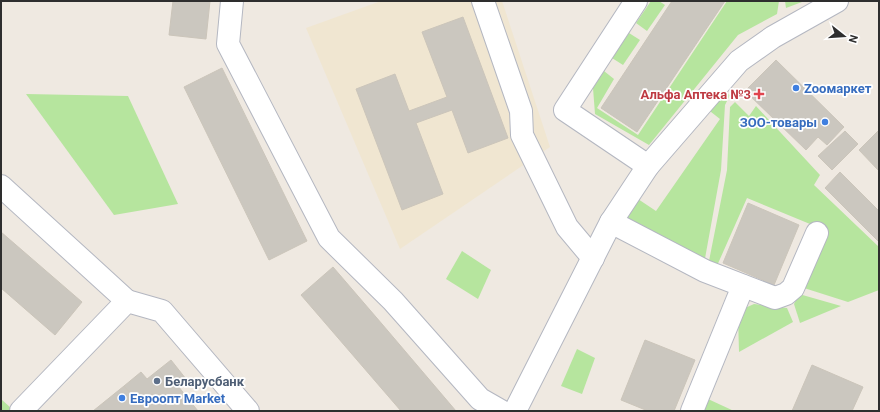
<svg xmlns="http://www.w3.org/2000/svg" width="880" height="412" font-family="Roboto,sans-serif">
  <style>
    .education { fill: #f0e6d1 }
    .green { fill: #b6e59e }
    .building { fill: #cbc7bf; stroke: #cbc5ba }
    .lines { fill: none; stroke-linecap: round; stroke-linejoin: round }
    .minor-casing { stroke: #b4b7c1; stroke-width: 24 }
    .minor { stroke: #fff; stroke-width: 22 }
    .shop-dot { fill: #3f7fe0; stroke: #fff; stroke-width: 1.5 }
    .health-dot { fill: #e0444e; stroke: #fff; stroke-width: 1.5 }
    .service-dot { fill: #5c6f8a; stroke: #fff; stroke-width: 1.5 }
    .labels { text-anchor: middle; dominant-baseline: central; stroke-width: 3.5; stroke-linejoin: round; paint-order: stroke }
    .shop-label { font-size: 13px; font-weight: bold; fill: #366cbe; stroke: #fff; text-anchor: start }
    .health-label { font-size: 13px; font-weight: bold; fill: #be3a42; stroke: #fff; text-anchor: end }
    .service-label { font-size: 13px; font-weight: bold; fill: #4e5e75; stroke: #fff; text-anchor: start }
  </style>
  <rect width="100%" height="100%" fill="#efe9e1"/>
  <!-- education -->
  <path class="education" d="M 381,1 L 502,1 L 550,147 L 400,249 L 306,28 Z"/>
  <!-- green -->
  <g class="green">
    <path d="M 651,1 L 659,1 L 665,5 L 647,31 L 636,23 Z"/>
    <path d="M 727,1 L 779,1 L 777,14 L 738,35 L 649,145 L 595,114 L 593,88 L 604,71 L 614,79 L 597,108 L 638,135 Z"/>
    <path d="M 785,1 L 802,1 L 802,2 L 786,8 Z"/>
    <path d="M 629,33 L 640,40 L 623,65 L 612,58 Z"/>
    <path d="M 26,94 L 128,96 L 178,204 L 114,215 Z"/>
    <path d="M 728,94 L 730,95 L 725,105 L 721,170 L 704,264 L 627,221 L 625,216 L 638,199 L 656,211 L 720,119 L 706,108 L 714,99 Z"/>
    <path d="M 735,102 L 749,116 L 756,106 L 820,175 L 814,185 L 879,247 L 879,290 L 848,302 L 804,288 L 827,231 L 747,198 L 716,268 L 708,266 L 727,170 L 730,107 Z"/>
    <path d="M 462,251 L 491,270 L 478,299 L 446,279 Z"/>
    <path d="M 799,294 L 841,306 L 800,323 L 794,304 Z"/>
    <path d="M 754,304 L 787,308 L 793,322 L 739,352 L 738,316 L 745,308 Z"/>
    <path d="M 577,349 L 595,358 L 582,394 L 561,386 Z"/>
    <path d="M 1,399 L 11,408 L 8,411 L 1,411 Z"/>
    <path d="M 708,399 L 734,411 L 703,411 Z"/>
  </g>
  <!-- building -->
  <g class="building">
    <path d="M 173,1 L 210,1 L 206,39 L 169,35 Z"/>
    <path d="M 672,1 L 725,1 L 637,132 L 601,108 Z"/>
    <path d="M 463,17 L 508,138 L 468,153 L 452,110 L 416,123 L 443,194 L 402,210 L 356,89 L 395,74 L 409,111 L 447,97 L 422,32 Z"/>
    <path d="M 776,60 L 844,127 L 827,145 L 818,137 L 806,150 L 745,91 Z"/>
    <path d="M 222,68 L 307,241 L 269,260 L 184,87 Z"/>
    <path d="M 879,130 L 879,171 L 859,150 Z"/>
    <path d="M 845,131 L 858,144 L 832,170 L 818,156 Z"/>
    <path d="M 840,172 L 879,211 L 879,242 L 825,188 Z"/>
    <path d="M 748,203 L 799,225 L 774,285 L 723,263 Z"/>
    <path d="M 1,232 L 82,302 L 55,335 L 1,288 Z"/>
    <path d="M 333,267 L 382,324 L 456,411 L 401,411 L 301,295 Z"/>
    <path d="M 645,340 L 695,360 L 674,411 L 648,411 L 621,400 Z"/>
    <path d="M 171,360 L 186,379 L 178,386 L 198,411 L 145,411 L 124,386 L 141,372 L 147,379 Z"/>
    <path d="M 812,365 L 863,387 L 852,411 L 792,411 Z"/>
    <path d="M 124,386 L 145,411 L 93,411 Z"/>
  </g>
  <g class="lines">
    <defs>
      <g id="minor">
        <path d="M 232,1 L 228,44 L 329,238 L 393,301 L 480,399 L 501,411"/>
        <path d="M 483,1 L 521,111 L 522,135 L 567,227 L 593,258"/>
        <path d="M 636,1 L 565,110 L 648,166"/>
        <path d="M 1,186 L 127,301"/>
        <path d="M 817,233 L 793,288 L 786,294 L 775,298 L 705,271 L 611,222 L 648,166 L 739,61 L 773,37 L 837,1"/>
        <path d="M 21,411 L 127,301 L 162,311 L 248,411"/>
        <path d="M 515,411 L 611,222"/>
        <path d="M 692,411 L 743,286"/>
      </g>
    </defs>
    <!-- minor casing -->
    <use href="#minor" class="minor-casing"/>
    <!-- minor -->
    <use href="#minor" class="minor"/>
  </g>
  <!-- markers -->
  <g class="shop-dot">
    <circle cx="796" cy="88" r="4"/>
    <circle cx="825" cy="122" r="4"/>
    <circle cx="122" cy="398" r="4"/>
  </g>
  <path class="health-dot" d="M757 88h4v4h4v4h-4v4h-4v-4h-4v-4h4z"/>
  <circle class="service-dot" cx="157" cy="381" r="4"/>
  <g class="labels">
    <!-- shop labels -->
    <g class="shop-label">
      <text x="804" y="88">Zooмаркет</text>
      <text x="817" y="122" text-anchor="end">ЗОО-товары</text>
      <text x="130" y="398">Евроопт Market</text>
    </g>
    <!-- health labels -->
    <g class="health-label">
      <text x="751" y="94">Альфа Аптека №3</text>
    </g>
    <!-- service labels -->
    <g class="service-label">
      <text x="165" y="381">Беларусбанк</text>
    </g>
  </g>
  <!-- border -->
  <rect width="880" height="412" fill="none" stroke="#2e2e2e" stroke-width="4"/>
  <!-- north arrow -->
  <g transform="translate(844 36) rotate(107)" stroke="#ffffff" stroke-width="3" paint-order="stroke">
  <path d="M0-3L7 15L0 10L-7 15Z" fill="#2e2e2e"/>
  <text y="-6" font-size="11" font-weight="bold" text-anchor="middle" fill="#2e2e2e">N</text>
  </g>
</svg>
